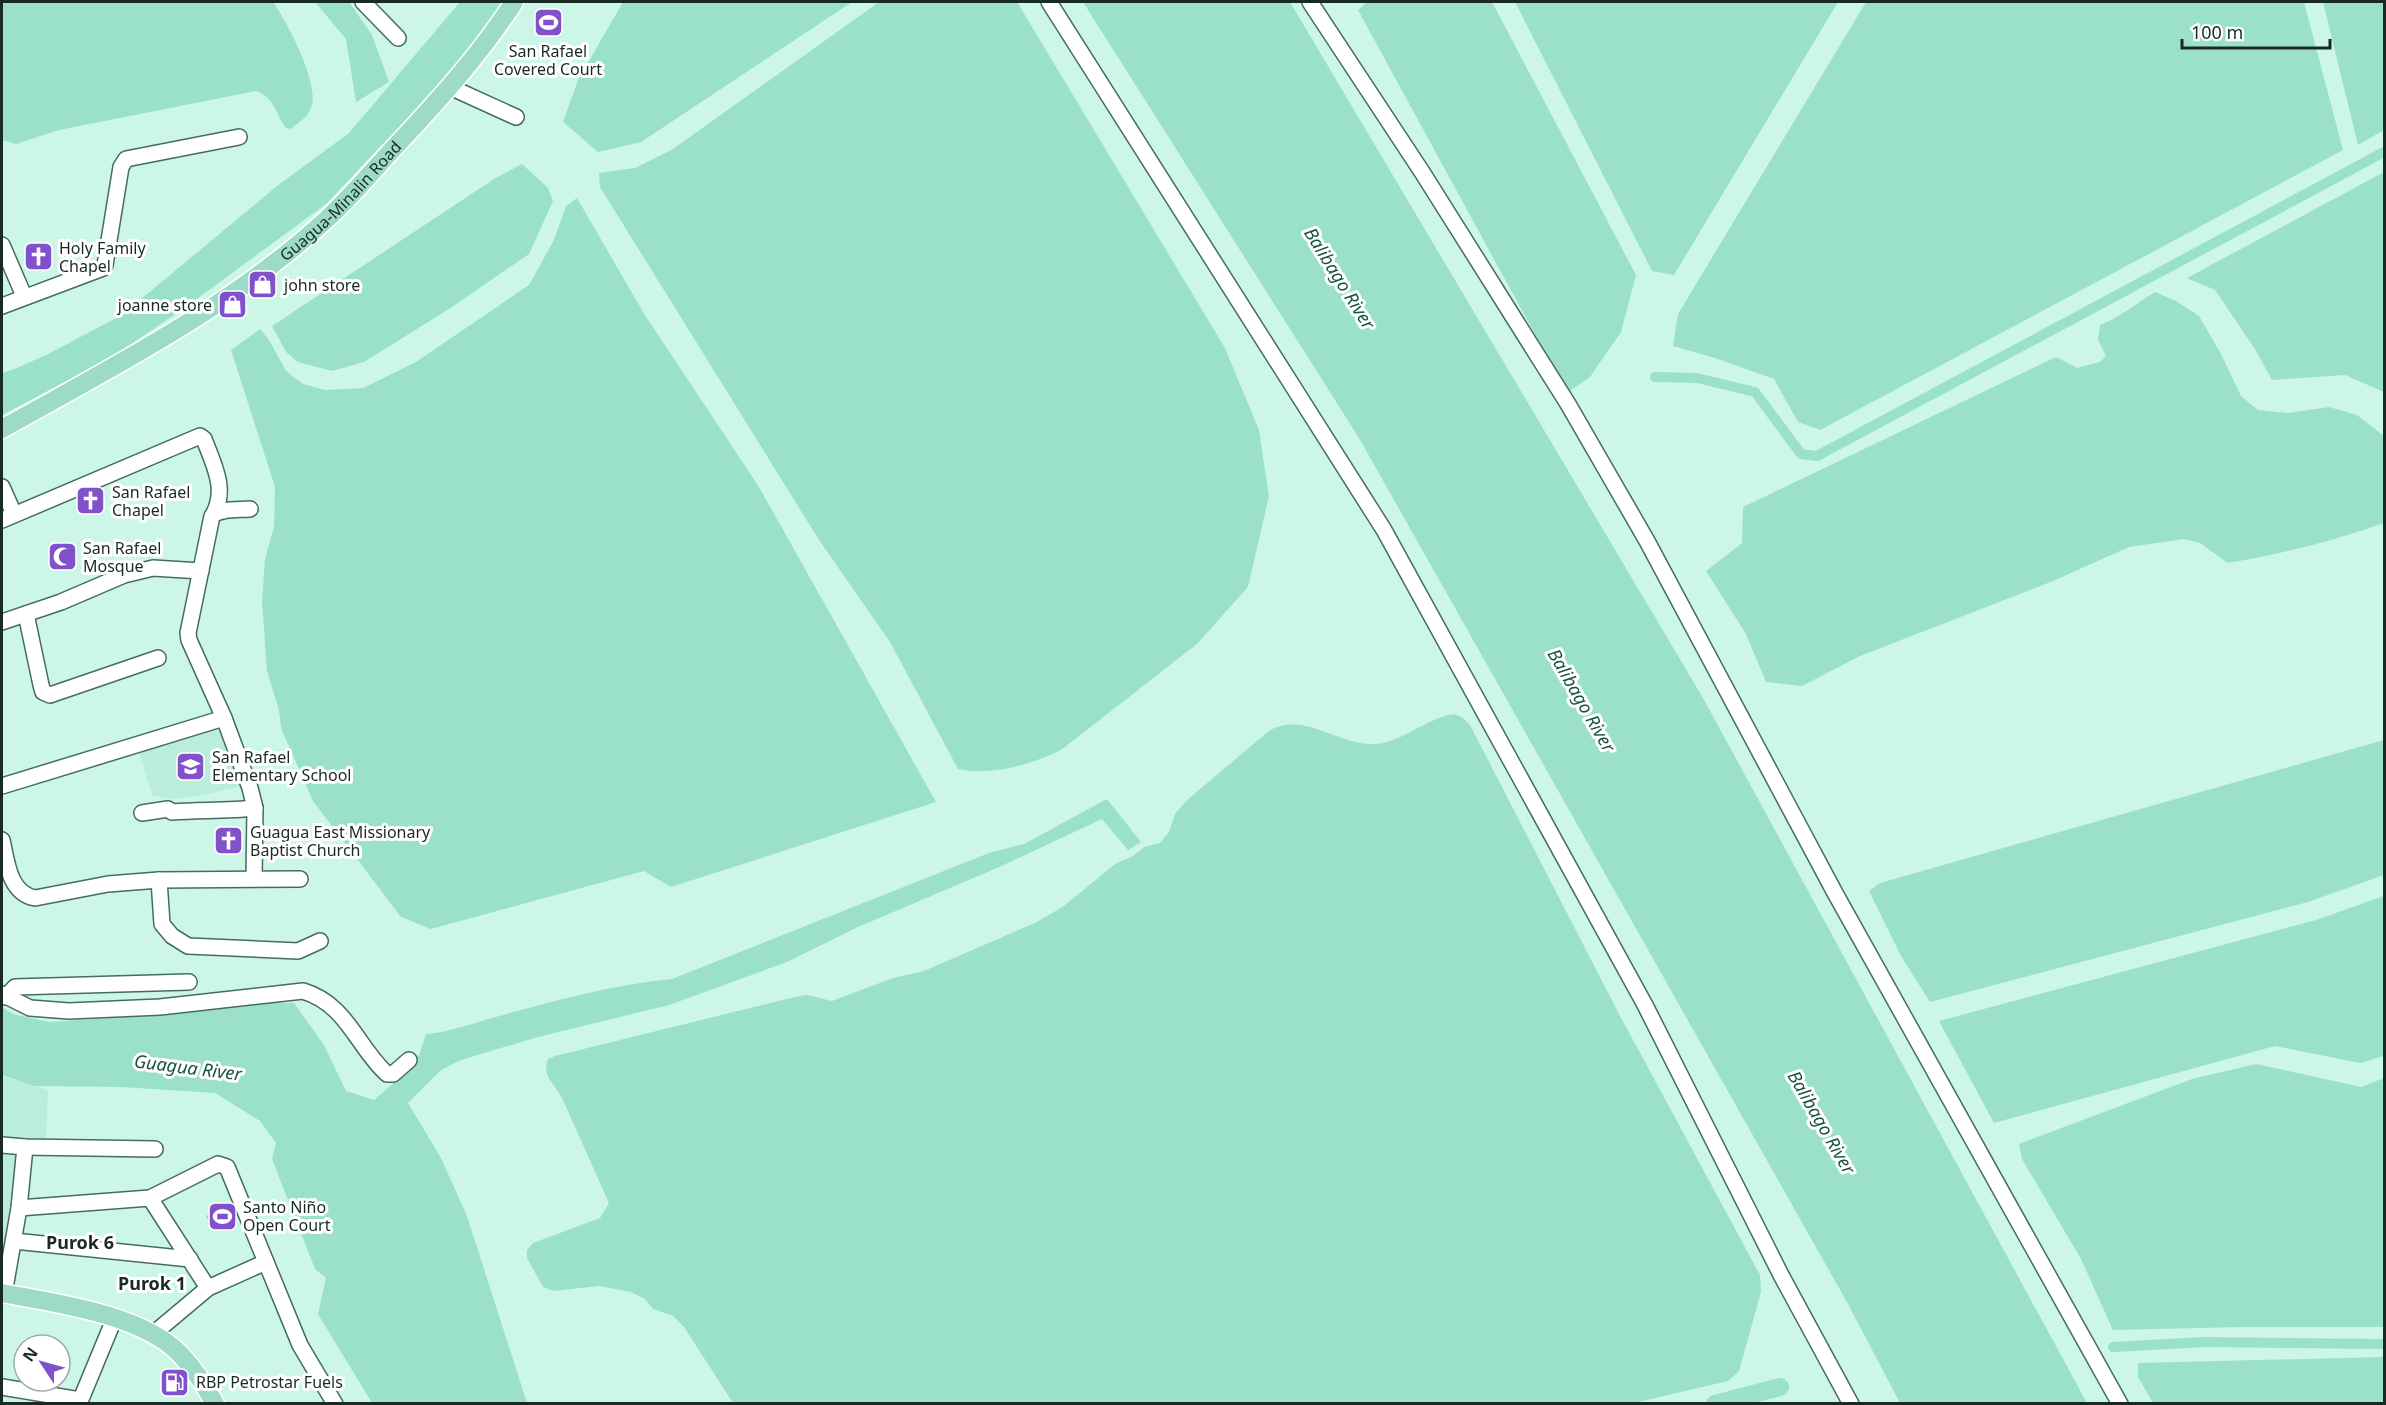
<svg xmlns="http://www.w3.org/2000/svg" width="2386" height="1405" font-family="'Noto Sans',sans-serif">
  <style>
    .built { fill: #baeedb }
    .green { fill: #a5d0c0 }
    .water { fill: #9ae1c8 }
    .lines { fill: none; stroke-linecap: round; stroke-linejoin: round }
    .canal { stroke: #9ae1c8; stroke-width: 10 }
    .river { stroke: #9ae1c8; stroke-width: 18 }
    .minor-casing { stroke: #466c5f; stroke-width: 18 }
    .major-casing { stroke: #fff; stroke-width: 21 }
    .minor { stroke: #fff; stroke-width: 15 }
    .major { stroke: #9ddac7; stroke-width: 18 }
    .labels { text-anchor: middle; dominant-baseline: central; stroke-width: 6; stroke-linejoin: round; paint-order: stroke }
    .poi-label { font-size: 16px; fill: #192a24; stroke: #fff; text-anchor: start }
    .street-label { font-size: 16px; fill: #192a24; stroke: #fff }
    .water-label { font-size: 18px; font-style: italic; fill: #1a5343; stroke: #fff }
    .neighbourhood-label { font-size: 18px; font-weight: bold; fill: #192a24; stroke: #fff }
  </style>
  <rect width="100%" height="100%" fill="#ccf7e7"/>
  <!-- built -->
  <g class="built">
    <path d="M 222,721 L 246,785 L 203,795 L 172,799 L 152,795 L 138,748 Z"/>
    <path d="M 2,1076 L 48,1090 L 46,1143 L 2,1142 Z"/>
    <path d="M 2,1147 L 24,1148 L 2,1286 Z"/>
  </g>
  <!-- green -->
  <path class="green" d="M 232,1203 L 239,1216 L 213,1229 L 206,1216 Z"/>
  <!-- water -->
  <g class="water">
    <path d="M 2,2 L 273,2 C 287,22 318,80 312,105 C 309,117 299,122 290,129 L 285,127 C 276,113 273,96 256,91 L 59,130 L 16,144 L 2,140 Z"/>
    <path d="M 315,2 L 349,2 L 372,35 L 389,82 L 356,102 L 346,39 Z"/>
    <path d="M 460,2 L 505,2 L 482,39 L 435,93 L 377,150 L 326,204 L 183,309 L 109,359 L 2,415 L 2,373 L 17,368 L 48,354 L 122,315 L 277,186 L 349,133 Z"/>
    <path d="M 623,2 L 852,2 L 641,142 L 598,152 L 563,122 L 578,80 Z"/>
    <path d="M 879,2 L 1017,2 L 1225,348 L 1259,430 L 1269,496 L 1248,587 L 1197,644 L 1061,750 C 1030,765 992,776 958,769 L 890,642 L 819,540 L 600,187 L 599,173 L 635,168 L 673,149 Z"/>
    <path d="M 1083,2 L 1290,2 L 1703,698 L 2087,1403 L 1900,1403 L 1848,1304 L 1359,438 Z"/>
    <path d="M 1367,2 L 1492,2 L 1636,275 L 1621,332 L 1590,377 L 1567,393 L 1358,10 Z"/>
    <path d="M 1515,2 L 1838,2 L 1674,275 L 1652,271 Z"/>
    <path d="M 1866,2 L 2304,2 L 2343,150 L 1820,430 L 1798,422 L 1774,379 L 1715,358 L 1673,346 L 1678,314 Z"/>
    <path d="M 2323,2 L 2384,2 L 2384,130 L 2358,145 Z"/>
    <path d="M 522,164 L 548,188 L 553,201 L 529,254 L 449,309 L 364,362 L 332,371 L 298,362 L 286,352 L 272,326 L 494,179 Z"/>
    <path d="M 2384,172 L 2384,392 L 2345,375 L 2272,380 L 2255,349 L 2215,290 L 2187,278 Z"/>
    <path d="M 577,198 L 643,312 L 759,487 L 936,802 L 671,887 L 644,871 L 431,929 L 401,917 L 313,801 L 281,728 L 279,710 L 267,671 L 262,602 L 265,559 L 274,527 L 275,487 L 231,350 L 260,329 L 269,340 L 286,371 L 303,384 L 325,390 L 363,388 L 416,362 L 529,285 L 554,240 L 566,206 Z"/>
    <path d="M 2155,292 L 2176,301 L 2199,316 L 2221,354 L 2241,396 L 2258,410 L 2289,413 L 2329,407 L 2357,415 L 2384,436 L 2384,523 C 2333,541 2282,554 2228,563 L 2200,543 L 2184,539 L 2129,547 L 2053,581 L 1860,656 L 1802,686 L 1766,682 L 1746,634 L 1706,571 L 1742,543 L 1743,507 L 2056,357 L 2077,368 L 2100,362 L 2106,356 L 2098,340 L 2100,325 C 2120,317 2136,304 2155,292 Z"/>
    <path d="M 1454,714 L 1463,718 L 1470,725 L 1618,1012 L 1760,1275 L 1761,1292 L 1739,1371 L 1728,1381 L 1630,1404 L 733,1403 L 684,1327 L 673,1316 L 653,1309 L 645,1299 L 631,1292 L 599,1286 L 554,1291 L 543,1287 L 527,1258 L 527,1250 L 533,1243 L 600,1218 L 609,1203 L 562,1098 L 547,1075 L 546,1067 L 548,1059 L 555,1056 L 799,996 L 807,995 L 832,1001 L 893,978 L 924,971 L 1037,922 L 1064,906 L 1115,864 L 1133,856 L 1144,847 L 1160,843 L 1169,832 L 1175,814 L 1186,801 L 1270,730 C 1305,712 1336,744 1372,744 C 1402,744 1425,718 1454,714 Z"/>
    <path d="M 2384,740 L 2384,875 L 2308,902 L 1930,1002 L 1901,956 L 1869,891 L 1880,883 Z"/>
    <path d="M 1107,799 L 1141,842 L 1128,850 L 1102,819 L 997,868 L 858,927 L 787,962 L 669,1005 L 538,1037 L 461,1060 L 441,1070 L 408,1103 L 441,1158 L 467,1216 L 527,1403 L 372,1403 L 318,1314 L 326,1278 L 315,1269 L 272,1159 L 276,1143 L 260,1121 L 215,1093 L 121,1087 L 34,1086 L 2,1075 L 2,1007 L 13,1014 L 49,1022 L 155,1015 L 255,1003 L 294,1003 L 324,1045 L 346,1091 L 374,1100 L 416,1064 L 426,1034 C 453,1032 478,1021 503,1015 C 557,1000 616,984 672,979 L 989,853 L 1024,844 Z"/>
    <path d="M 2384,896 L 2384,1056 L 2360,1063 L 2275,1046 L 1994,1123 L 1939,1021 L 2316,920 Z"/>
    <path d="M 2256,1064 L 2361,1087 L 2384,1078 L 2384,1327 L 2244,1327 L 2113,1330 L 2081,1259 L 2022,1159 L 2019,1144 L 2192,1079 Z"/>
    <path d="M 2384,1357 L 2384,1403 L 2153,1403 L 2138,1377 L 2138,1363 Z"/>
  </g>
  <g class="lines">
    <!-- canal -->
    <g class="canal">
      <path d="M 1655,377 L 1697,378 L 1755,392 L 1801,454 L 1817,456 L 2384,152"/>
      <path d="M 2113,1347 L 2205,1342 L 2384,1344"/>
    </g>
    <!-- river -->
    <path class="river" d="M 1715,1404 L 1780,1387"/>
    <defs>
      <g id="minor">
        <path d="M 363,2 L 398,38"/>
        <path d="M 1049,2 L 1384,530 L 1645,1005 L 1781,1275 L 1851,1404"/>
        <path d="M 1310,2 L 1422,172 L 1568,404 L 1647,541 L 1835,893 L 2120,1404"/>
        <path d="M 450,87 L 516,117"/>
        <path d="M 2,245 L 24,296"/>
        <path d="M 2,306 L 103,268 L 105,265 L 121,167 L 126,159 L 239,137"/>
        <path d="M 2,487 L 14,514"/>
        <path d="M 250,509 C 238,510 221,508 212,516 L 188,633 L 189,640 L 224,718 L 250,788 L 255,808 L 254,878"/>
        <path d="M 2,520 L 200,436 L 204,439 C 213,463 227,488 214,513"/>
        <path d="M 26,614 L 41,685 L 43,692 L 50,695 L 158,658"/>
        <path d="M 2,622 L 61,602 L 124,575 L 153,568 L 201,571"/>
        <path d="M 2,786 L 224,718"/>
        <path d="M 142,813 L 168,809 L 172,812 C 200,810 227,811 255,808"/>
        <path d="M 2,840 C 7,862 9,893 35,898 L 108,884 L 159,880 L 300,879"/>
        <path d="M 159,880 L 162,924 L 172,936 L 188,946 L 298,951 L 320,941"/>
        <path d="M 2,994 L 30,1008 L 69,1011 L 160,1007 L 303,991 C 347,1004 357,1047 387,1074 L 393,1074 L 409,1060"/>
        <path d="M 6,997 L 15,987 L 189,982"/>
        <path d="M 2,1145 L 25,1147 L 155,1149"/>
        <path d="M 150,1198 L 208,1288"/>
        <path d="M 19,1208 L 150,1198 L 218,1164 L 227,1167 L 300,1345 L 335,1404"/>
        <path d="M 14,1241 L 190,1259"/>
        <path d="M 4,1294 L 19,1208 L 25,1147"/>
        <path d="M 152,1335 L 208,1288 L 266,1262"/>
        <path d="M 2,1387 L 80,1400"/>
        <path d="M 79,1404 L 115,1317"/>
      </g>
      <g id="major">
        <path id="s1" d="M 2,429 C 114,366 233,306 328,218 C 356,192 380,162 406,135 C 445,93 483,50 514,2"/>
        <path d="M 2,1293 C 55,1303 142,1314 181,1355 C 194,1369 206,1387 215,1404"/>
      </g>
    </defs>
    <!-- minor casing -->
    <use href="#minor" class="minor-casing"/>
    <!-- major casing -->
    <use href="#major" class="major-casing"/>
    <!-- minor -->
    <use href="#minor" class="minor"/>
    <!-- major -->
    <use href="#major" class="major"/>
  </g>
  <!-- icons -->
  <defs>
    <symbol id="stadium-square" viewBox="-11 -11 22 22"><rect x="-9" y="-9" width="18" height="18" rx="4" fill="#8051ca" stroke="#fff"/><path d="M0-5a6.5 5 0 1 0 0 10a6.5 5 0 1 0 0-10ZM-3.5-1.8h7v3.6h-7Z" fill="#fff"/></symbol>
    <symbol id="church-square" viewBox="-11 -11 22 22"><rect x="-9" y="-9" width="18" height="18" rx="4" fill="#8051ca" stroke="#fff"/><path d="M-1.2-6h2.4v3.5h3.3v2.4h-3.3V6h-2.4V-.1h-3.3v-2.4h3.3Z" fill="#fff"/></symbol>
    <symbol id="shop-square" viewBox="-11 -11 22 22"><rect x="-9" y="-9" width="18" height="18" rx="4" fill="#8051ca" stroke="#fff"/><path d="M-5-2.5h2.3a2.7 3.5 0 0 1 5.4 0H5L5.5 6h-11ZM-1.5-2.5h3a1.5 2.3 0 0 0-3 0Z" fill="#fff"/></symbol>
    <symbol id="mosque-square" viewBox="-11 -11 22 22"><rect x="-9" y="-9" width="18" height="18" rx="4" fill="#8051ca" stroke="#fff"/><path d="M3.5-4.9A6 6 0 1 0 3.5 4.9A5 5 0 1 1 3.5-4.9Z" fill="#fff"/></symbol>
    <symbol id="school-square" viewBox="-11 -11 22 22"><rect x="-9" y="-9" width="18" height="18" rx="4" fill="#8051ca" stroke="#fff"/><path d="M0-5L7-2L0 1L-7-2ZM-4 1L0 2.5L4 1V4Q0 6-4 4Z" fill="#fff"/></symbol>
    <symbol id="fuel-square" viewBox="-11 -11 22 22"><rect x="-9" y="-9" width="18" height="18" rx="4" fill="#8051ca" stroke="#fff"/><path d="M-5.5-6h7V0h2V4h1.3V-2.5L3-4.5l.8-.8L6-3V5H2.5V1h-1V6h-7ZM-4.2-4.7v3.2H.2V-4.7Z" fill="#fff"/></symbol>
  </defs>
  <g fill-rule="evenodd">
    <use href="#stadium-square" x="532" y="6" width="33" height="33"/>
    <use href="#church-square" x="22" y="240" width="33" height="33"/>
    <use href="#shop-square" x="246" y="268" width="33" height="33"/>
    <use href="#shop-square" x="216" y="288" width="33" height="33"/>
    <use href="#church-square" x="74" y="484" width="33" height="33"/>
    <use href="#mosque-square" x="46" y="540" width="33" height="33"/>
    <use href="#school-square" x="174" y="750" width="33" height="33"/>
    <use href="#church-square" x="212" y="824" width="33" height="33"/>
    <use href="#stadium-square" x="206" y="1200" width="33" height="33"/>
    <use href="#fuel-square" x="158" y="1366" width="33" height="33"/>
  </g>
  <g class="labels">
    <!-- poi labels -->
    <g class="poi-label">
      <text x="548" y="51" text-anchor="middle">San Rafael<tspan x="548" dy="18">Covered Court</tspan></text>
      <text x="59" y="248">Holy Family<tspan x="59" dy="18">Chapel</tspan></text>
      <text x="284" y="285">john store</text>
      <text x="212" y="305" text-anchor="end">joanne store</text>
      <text x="112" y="492">San Rafael<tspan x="112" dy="18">Chapel</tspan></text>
      <text x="83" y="548">San Rafael<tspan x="83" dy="18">Mosque</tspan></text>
      <text x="212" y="757">San Rafael<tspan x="212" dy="18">Elementary School</tspan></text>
      <text x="250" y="832">Guagua East Missionary<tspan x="250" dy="18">Baptist Church</tspan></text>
      <text x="243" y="1207">Santo Niño<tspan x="243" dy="18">Open Court</tspan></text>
      <text x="196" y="1382">RBP Petrostar Fuels</text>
    </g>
    <!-- street labels -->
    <g class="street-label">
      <text stroke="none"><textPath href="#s1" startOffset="410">Guagua-Minalin Road</textPath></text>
    </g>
    <!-- water labels -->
    <g class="water-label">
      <text transform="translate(1340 278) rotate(58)">Balibago River</text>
      <text transform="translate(1582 700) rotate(60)">Balibago River</text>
      <text transform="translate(188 1067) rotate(7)">Guagua River</text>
      <text transform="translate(1822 1122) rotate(60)">Balibago River</text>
    </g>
    <!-- neighbourhood labels -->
    <g class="neighbourhood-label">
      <text x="80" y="1242">Purok 6</text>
      <text x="152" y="1283">Purok 1</text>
    </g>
  </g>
  <!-- border -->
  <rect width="2386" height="1405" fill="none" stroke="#192a24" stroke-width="6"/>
  <!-- north arrow -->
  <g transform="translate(42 1363) rotate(306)"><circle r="28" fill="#ffffff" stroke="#a3aaa7" stroke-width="1.5"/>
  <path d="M0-4.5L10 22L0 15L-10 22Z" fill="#8051ca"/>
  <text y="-9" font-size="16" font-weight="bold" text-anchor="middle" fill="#192a24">N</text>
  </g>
  <!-- scale -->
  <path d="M2182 39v9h148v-9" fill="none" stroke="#192a24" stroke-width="3"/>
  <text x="2191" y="39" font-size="18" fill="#192a24" stroke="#ffffff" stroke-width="4.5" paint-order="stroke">100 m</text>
</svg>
